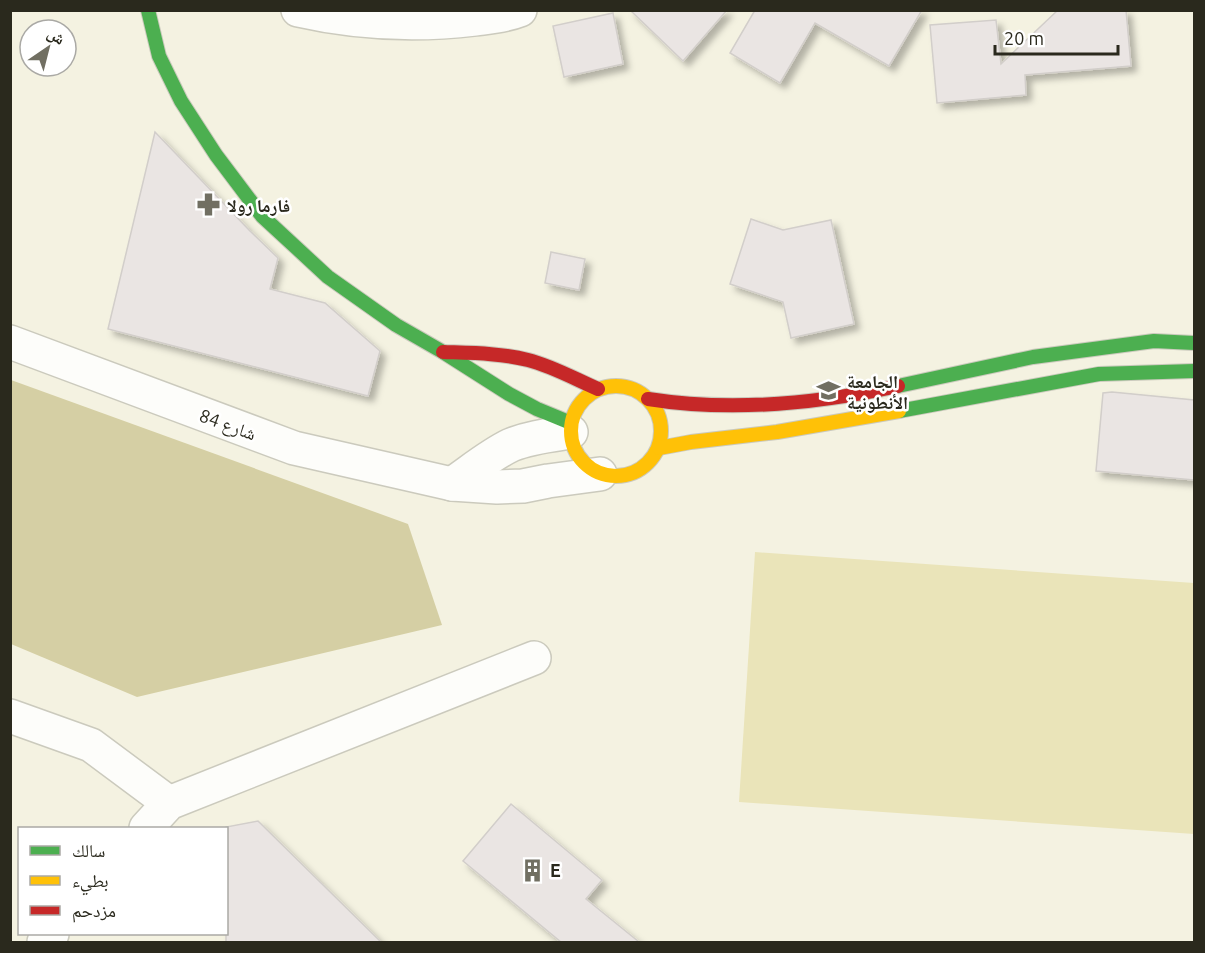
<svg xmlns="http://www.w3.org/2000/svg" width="1205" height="953" font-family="Ubuntu,'Noto Naskh Arabic',sans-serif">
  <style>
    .green { fill: #eae4b9 }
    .forest { fill: #d5cfa4 }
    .building { fill: #eae5e3; stroke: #d2ceca; stroke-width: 1.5; filter: url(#shadow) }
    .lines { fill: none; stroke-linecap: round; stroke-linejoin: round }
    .street-casing { stroke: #cbcabd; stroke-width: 36 }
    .fast-casing { stroke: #cbcabd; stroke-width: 16 }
    .slow-casing { stroke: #cbcabd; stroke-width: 16 }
    .jam-casing { stroke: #cbcabd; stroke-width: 16 }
    .street { stroke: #fdfdfa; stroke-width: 33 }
    .fast { stroke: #4caf50; stroke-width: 14 }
    .slow { stroke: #ffc107; stroke-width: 14 }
    .jam { stroke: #c62828; stroke-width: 14 }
    .labels { text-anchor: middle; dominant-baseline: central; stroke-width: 5; stroke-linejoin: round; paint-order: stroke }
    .poi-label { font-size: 18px; font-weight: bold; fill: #2a291d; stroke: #fff; text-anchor: start }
    .street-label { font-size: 18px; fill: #2a291d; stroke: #fff }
  </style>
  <defs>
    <filter id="shadow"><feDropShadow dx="5.5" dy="5.5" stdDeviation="3" flood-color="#0004"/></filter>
  </defs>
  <rect width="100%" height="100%" fill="#f4f2e1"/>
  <!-- green -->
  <path class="green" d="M 755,552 L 1194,583 L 1194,834 L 739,802 Z"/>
  <!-- forest -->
  <path class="forest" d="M 11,380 L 408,524 L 442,625 L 137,697 L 11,644 Z"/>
  <!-- building -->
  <g class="building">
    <path d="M 630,10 L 727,10 L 683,61 Z"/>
    <path d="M 755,10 L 922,10 L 889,66 L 815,23 L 780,83 L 730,53 Z"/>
    <path d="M 1058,10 L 1126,10 L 1131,66 L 1025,75 L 1026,95 L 937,103 L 930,25 L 996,20 L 1001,64 Z"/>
    <path d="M 613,13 L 623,64 L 564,77 L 553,26 Z"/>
    <path d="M 155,132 L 249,230 L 278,258 L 270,289 L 325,303 L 380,351 L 368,396 L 108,329 Z"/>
    <path d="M 751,219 L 783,230 L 831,220 L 854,324 L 791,338 L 783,302 L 730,284 Z"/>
    <path d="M 551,252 L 585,259 L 579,290 L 545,283 Z"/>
    <path d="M 1112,392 L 1194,400 L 1194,480 L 1096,471 L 1103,393 Z"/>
    <path d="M 511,804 L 602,880 L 586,899 L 639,942 L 561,942 L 463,861 Z"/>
    <path d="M 258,821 L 381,942 L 226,942 L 226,827 Z"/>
  </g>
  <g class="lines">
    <defs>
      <g id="street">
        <path d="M 298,10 C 355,23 416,26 475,19 C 490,17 505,16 520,10"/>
        <path d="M 10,342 L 294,448 L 452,484 L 497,487 L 523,486 L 548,481 L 600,474"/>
        <path d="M 452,484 C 471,471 490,455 511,445 C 530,437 551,435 571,432"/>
        <path d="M 10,716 L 91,745 L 169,803"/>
        <path d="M 146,828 L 169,803 L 534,658"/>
        <path d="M 44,942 L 52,934"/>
      </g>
      <g id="fast">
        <path d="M 148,10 L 159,56 L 181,101 L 216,155 L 262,216 L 328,277 L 396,325 L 443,352 L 509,394 L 537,409 L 571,423"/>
        <path d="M 898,386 L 1033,357 L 1154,341 L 1194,343"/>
        <path d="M 899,411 L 1099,374 L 1194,371"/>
      </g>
      <g id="slow">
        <circle cx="616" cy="431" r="45"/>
        <path d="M 659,448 L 691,442 L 777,432 L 899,411"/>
      </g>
      <g id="jam">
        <path d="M 443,352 C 471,353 500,353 528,360 C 552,366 575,379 598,389"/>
        <path d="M 648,399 C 731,412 816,404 898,386"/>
      </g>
    </defs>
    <!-- street casing -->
    <use href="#street" class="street-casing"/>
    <!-- fast casing -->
    <use href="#fast" class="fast-casing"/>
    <!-- slow casing -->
    <use href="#slow" class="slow-casing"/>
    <!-- jam casing -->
    <use href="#jam" class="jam-casing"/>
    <!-- street -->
    <use href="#street" class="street"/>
    <!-- fast -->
    <use href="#fast" class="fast"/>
    <!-- slow -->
    <use href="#slow" class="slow"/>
    <!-- jam -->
    <use href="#jam" class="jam"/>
  </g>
  <!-- icons -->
  <defs>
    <symbol id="pharmacy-bare" viewBox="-9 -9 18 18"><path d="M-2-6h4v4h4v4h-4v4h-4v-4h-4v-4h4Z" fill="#716f62" stroke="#fff" stroke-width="2.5" paint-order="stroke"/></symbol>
    <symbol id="university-bare" viewBox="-9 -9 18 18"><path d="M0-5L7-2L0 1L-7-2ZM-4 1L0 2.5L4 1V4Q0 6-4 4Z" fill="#716f62" stroke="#fff" stroke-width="2.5" paint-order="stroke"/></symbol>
    <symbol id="building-bare" viewBox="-9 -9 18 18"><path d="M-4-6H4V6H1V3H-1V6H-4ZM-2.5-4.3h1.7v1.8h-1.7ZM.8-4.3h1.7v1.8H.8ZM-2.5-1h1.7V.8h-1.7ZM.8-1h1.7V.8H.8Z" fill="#716f62" stroke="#fff" stroke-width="2.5" paint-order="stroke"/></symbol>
  </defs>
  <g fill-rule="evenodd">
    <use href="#pharmacy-bare" x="192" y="188" width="33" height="33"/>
    <use href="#university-bare" x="812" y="374" width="33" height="33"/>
    <use href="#building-bare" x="516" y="854" width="33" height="33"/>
  </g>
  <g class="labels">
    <!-- poi labels -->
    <g class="poi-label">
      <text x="227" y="205">فارما رولا</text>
      <text x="847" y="381">الجامعة<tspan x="847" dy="21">الأنطونية</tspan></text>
      <text x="550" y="870">E</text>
    </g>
    <!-- street labels -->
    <g class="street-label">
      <text transform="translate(228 424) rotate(20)">شارع 84</text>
    </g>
  </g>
  <!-- border -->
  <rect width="1205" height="953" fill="none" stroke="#2a291d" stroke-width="24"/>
  <!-- legend -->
  <rect x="18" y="827" width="210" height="108" fill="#ffffff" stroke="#aaa9a5" stroke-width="1.5"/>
  <rect x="30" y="846" width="30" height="9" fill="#4caf50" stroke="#aaa9a5" stroke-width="1.5"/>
  <text x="72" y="857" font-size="18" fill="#2a291d">سالك</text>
  <rect x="30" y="876" width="30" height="9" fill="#ffc107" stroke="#aaa9a5" stroke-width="1.5"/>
  <text x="72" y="887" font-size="18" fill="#2a291d">بطيء</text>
  <rect x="30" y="906" width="30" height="9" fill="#c62828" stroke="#aaa9a5" stroke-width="1.5"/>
  <text x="72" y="917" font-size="18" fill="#2a291d">مزدحم</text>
  <!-- north arrow -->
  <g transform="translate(48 48) rotate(35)"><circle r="28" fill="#ffffff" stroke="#aaa9a5" stroke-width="1.5"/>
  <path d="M0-4.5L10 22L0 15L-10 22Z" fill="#716f62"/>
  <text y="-9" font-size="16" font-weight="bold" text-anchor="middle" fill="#2a291d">ش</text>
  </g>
  <!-- scale -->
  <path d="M995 45v9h123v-9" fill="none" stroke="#2a291d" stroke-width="3"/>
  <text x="1004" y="45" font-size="18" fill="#2a291d" stroke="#ffffff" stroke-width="4.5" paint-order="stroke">20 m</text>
</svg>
